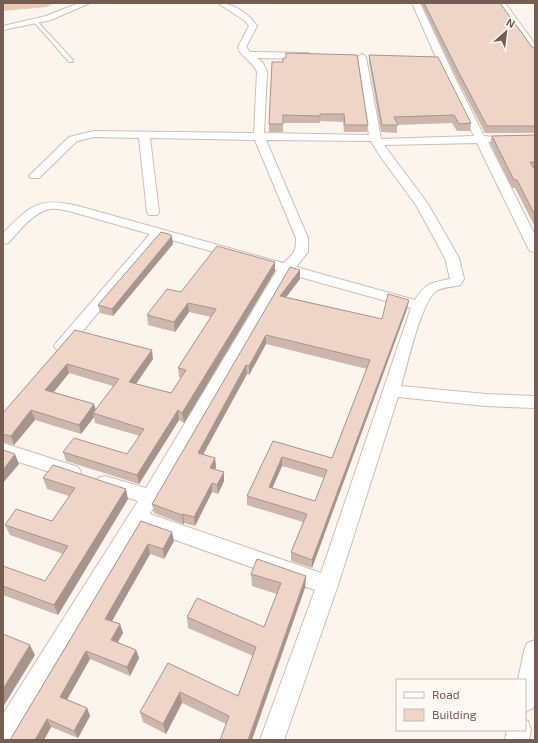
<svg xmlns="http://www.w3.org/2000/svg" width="538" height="743" font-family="'Exo 2',sans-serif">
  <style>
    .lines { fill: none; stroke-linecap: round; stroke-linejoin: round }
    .service-casing { stroke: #cdbeb4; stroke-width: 2 }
    .minor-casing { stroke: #cdbeb4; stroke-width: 2 }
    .trunk-casing { stroke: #d8d2cf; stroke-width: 2 }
    .service { fill: #fff; fill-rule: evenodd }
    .minor { fill: #fff; fill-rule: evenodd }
    .trunk { fill: #f0c8ad; fill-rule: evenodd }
    .wall { fill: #cdb7ac; fill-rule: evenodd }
    .shaded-wall { fill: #a7958c }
    .building { fill: #eed5c8; stroke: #a7958c; fill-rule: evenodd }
  </style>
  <rect width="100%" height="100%" fill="#fbf5ed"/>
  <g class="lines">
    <defs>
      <path id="service" d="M 34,20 L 36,20 L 73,60 L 73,62 L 69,62 L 34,22 Z"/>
      <g id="minor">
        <path d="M 79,3 L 90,3 L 51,20 L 3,30 L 3,26 L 46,16 Z"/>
        <path d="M 218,3 C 233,3 249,14 257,26 L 246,47 L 250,52 L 308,53 L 312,56 L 308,59 L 257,58 L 263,63 L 267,72 L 264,133 L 369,135 L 358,57 L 362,54 L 366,57 L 381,139 L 474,136 L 446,80 L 412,3 L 420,3 L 456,80 L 484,136 L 494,137 L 495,139 L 494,141 L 488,142 L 535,235 L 535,252 L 530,251 L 528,248 L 477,143 L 384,145 L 428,204 L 459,258 L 464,279 L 460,285 C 453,287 442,287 436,291 C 421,302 407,366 401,386 L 486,394 L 535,396 L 535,408 L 486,406 L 398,397 L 338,585 L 284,740 L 260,740 L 315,590 L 142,528 L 14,740 L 3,740 L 3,714 L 138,501 L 98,488 L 96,483 L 98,478 L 105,476 L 146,488 L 277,270 L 161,237 L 67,350 L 62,351 L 57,350 L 54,346 L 57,342 L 150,234 L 69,211 C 63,210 56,208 50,209 C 33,212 19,232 8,243 L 3,244 L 3,233 C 30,206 39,196 78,206 L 283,263 C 292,256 297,251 296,238 L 255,140 L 150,138 L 159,212 L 157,215 L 149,215 L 147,212 L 139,138 L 94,137 L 77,141 L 39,178 L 31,178 L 29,176 L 69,137 L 94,131 L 254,133 L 257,72 C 253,61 240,57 238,47 L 249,26 L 245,21 ZM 266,140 L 371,141 L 380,156 L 416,205 L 445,258 L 450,279 C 431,283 425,283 415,300 L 296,267 L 308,252 L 308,238 ZM 289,274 L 411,308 L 321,573 L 150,514 Z"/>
        <path d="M 497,3 L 505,3 L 535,44 L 535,53 L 532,52 Z"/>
        <path d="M 3,443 L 78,467 L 81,472 L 78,477 L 72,479 L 3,457 Z"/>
        <path d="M 535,640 L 535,704 L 533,708 L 525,712 L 525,680 L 518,680 L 524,651 L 527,643 Z"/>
        <path d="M 525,720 L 528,721 L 531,730 L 529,740 L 505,740 L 507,730 L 525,730 Z"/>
      </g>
      <path id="trunk" d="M 12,3 L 52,3 L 47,6 L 3,10 L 3,4 Z"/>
    </defs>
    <!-- service casing -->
    <use href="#service" class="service-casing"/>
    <!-- minor casing -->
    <use href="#minor" class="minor-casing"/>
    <!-- trunk casing -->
    <use href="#trunk" class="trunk-casing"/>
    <!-- service -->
    <use href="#service" class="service"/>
    <!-- minor -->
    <use href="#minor" class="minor"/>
    <!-- trunk -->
    <use href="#trunk" class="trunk"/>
  </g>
  <!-- wall -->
  <g class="wall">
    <path d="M 421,3 L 500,3 L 532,47 L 535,49 L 535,133 L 485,133 L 457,79 Z"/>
    <path d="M 369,55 L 471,123 L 470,131 L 457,131 L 452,123 L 397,125 L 397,133 L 381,132 L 369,62 Z"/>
    <path d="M 283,62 L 368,125 L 367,132 L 344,132 L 343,122 L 320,121 L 320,123 L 283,123 L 283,132 L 269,132 L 269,124 Z"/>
    <path d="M 535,135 L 535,169 L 534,169 L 535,170 L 535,227 L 515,188 L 512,188 L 490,143 L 492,136 Z"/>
    <path d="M 173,244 L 113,316 L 100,313 L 98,305 Z"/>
    <path d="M 300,270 L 300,279 L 286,297 L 382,319 L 407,309 L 312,568 L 291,561 L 291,552 L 303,522 L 247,505 L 247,496 L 273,441 L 332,458 L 367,369 L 266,344 L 249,375 L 247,374 L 203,454 L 215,458 L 216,467 L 215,470 L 224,472 L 224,481 L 218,494 L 212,492 L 195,526 L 184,523 L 183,524 L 154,513 L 152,504 ZM 282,466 L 324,478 L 315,501 L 272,488 Z"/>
    <path d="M 275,271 L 184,423 L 179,420 L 139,484 L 66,461 L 63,452 L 127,454 L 140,436 L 95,423 L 94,417 L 81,434 L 35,420 L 14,445 L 3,442 L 3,413 L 75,330 L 153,359 L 136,384 L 171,393 L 181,378 L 179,377 L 178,368 L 211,317 L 189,312 L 175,332 L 148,325 L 147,315 L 181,292 ZM 69,373 L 113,386 L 96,410 L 94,404 L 54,392 Z"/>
    <path d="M 43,478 L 128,499 L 58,615 L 3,595 L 3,566 L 45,581 L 63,554 L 10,535 L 5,525 L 52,521 L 69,496 L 47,489 Z"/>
    <path d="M 141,521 L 174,541 L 164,559 L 150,554 L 112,621 L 120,624 L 123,633 L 118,642 L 136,650 L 139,658 L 130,676 L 90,659 L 67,699 L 87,708 L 90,716 L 78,738 L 51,727 L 44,740 L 10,740 Z"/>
    <path d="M 251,574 L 306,576 L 305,588 L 226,724 L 182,703 L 166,734 L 143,722 L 140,712 L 168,663 L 238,696 L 253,656 L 188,628 L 187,617 L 264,627 L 277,594 L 252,586 Z"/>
  </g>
  <!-- shaded-wall -->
  <g class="shaded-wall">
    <path d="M 172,236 L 173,244 L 113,316 L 112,309 Z"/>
    <path d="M 275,262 L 275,271 L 184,423 L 182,413 Z"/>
    <path d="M 300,270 L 300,279 L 280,305 L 280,296 Z"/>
    <path d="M 409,300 L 407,309 L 312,568 L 312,560 Z"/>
    <path d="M 188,303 L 189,312 L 175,332 L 174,322 Z"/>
    <path d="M 266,335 L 266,344 L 249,375 L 249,366 Z"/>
    <path d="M 152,350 L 153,359 L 131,391 L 129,382 Z"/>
    <path d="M 67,364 L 69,373 L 48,399 L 45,390 Z"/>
    <path d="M 246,365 L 247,374 L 199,462 L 198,453 Z"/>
    <path d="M 94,404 L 97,414 L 93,413 L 94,417 L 81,434 L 79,425 Z"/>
    <path d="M 31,410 L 35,420 L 14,445 L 11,436 Z"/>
    <path d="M 178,410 L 179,420 L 139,484 L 137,475 Z"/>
    <path d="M 15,454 L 19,464 L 3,483 L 3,470 Z"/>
    <path d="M 282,457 L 282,466 L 269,496 L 269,487 Z"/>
    <path d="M 215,458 L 216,467 L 211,477 L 210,468 Z"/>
    <path d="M 224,472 L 224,481 L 218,494 L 217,485 Z"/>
    <path d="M 212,483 L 212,492 L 195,526 L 194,517 Z"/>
    <path d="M 126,489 L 128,499 L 58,615 L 54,605 Z"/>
    <path d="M 183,514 L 184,523 L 183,524 L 182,515 Z"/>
    <path d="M 172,532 L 174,541 L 164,559 L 163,549 Z"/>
    <path d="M 148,544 L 150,554 L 108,628 L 105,619 Z"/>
    <path d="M 306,576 L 305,588 L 252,740 L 248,740 Z"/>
    <path d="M 120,624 L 123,633 L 114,648 L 111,640 Z"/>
    <path d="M 30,645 L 35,655 L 3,707 L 3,689 Z"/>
    <path d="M 136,650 L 139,658 L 130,676 L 127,667 Z"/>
    <path d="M 86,651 L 90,659 L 64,705 L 60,697 Z"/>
    <path d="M 180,692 L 182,703 L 166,734 L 163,724 Z"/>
    <path d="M 87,708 L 90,716 L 78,738 L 74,731 Z"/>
    <path d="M 47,719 L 51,727 L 44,740 L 35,740 Z"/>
  </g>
  <!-- building -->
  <g class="building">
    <path d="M 424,3 L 500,3 L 532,47 L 535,49 L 535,51 L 534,51 L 535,52 L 535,126 L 487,126 L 459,73 Z"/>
    <path d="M 286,53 L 357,55 L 368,125 L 345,125 L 344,114 L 320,114 L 320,116 L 283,115 L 283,124 L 269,124 L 272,62 L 283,62 L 283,58 L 286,58 Z"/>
    <path d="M 369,55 L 438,57 L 471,123 L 459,124 L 454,115 L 394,117 L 398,125 L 382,125 Z"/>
    <path d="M 535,135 L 535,162 L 530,162 L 535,170 L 535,215 L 517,180 L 514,180 L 492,136 Z"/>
    <path d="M 161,232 L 169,234 L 172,236 L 112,309 L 98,305 Z"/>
    <path d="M 217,246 L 275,262 L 182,413 L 178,410 L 137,475 L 63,452 L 74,438 L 127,454 L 144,429 L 93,413 L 119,379 L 67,364 L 45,390 L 94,404 L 79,425 L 31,410 L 11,436 L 3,434 L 3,413 L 75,330 L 152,350 L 129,382 L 171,393 L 186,370 L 178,368 L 216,309 L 188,303 L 174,322 L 147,315 L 167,289 L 181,292 Z"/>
    <path d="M 290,267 L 300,270 L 280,296 L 382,319 L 388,294 L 409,300 L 312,560 L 291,552 L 307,514 L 247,496 L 273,441 L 332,458 L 370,360 L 266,335 L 249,366 L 246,365 L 198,453 L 215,458 L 210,468 L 224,472 L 217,485 L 212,483 L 194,517 L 183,514 L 182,515 L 152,504 ZM 282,457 L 327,470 L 315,501 L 269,487 Z"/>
    <path d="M 3,450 L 15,454 L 3,470 Z"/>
    <path d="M 53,465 L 126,489 L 54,605 L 3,586 L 3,566 L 45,581 L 68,546 L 5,525 L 16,509 L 52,521 L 75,488 L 43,478 Z"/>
    <path d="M 141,521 L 172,532 L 163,549 L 148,544 L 105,619 L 120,624 L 111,640 L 136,650 L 127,667 L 86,651 L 60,697 L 87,708 L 74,731 L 47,719 L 35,740 L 10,740 Z"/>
    <path d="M 257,559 L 306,576 L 248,740 L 220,740 L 229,716 L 180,692 L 163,724 L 140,712 L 168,663 L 238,696 L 256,647 L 187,617 L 197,598 L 264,627 L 281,583 L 251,574 Z"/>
    <path d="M 3,634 L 30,645 L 3,689 Z"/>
  </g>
  <!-- border -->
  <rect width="538" height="743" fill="none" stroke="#755d52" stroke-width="8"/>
  <!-- legend -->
  <rect x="396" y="679" width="130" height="52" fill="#fef9f4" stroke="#c7bbb3"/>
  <rect x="404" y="692" width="20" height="6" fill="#ffffff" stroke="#c7bbb3"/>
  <text x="432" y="699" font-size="12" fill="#755d52">Road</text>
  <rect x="404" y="709" width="20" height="12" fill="#eed5c8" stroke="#c7bbb3"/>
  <text x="432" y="719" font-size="12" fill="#755d52">Building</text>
  <!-- north arrow -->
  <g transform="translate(506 32) rotate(28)" stroke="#fef9f4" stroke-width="3" paint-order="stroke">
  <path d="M0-3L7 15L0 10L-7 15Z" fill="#755d52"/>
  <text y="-6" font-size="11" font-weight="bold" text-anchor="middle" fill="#755d52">N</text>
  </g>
</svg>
